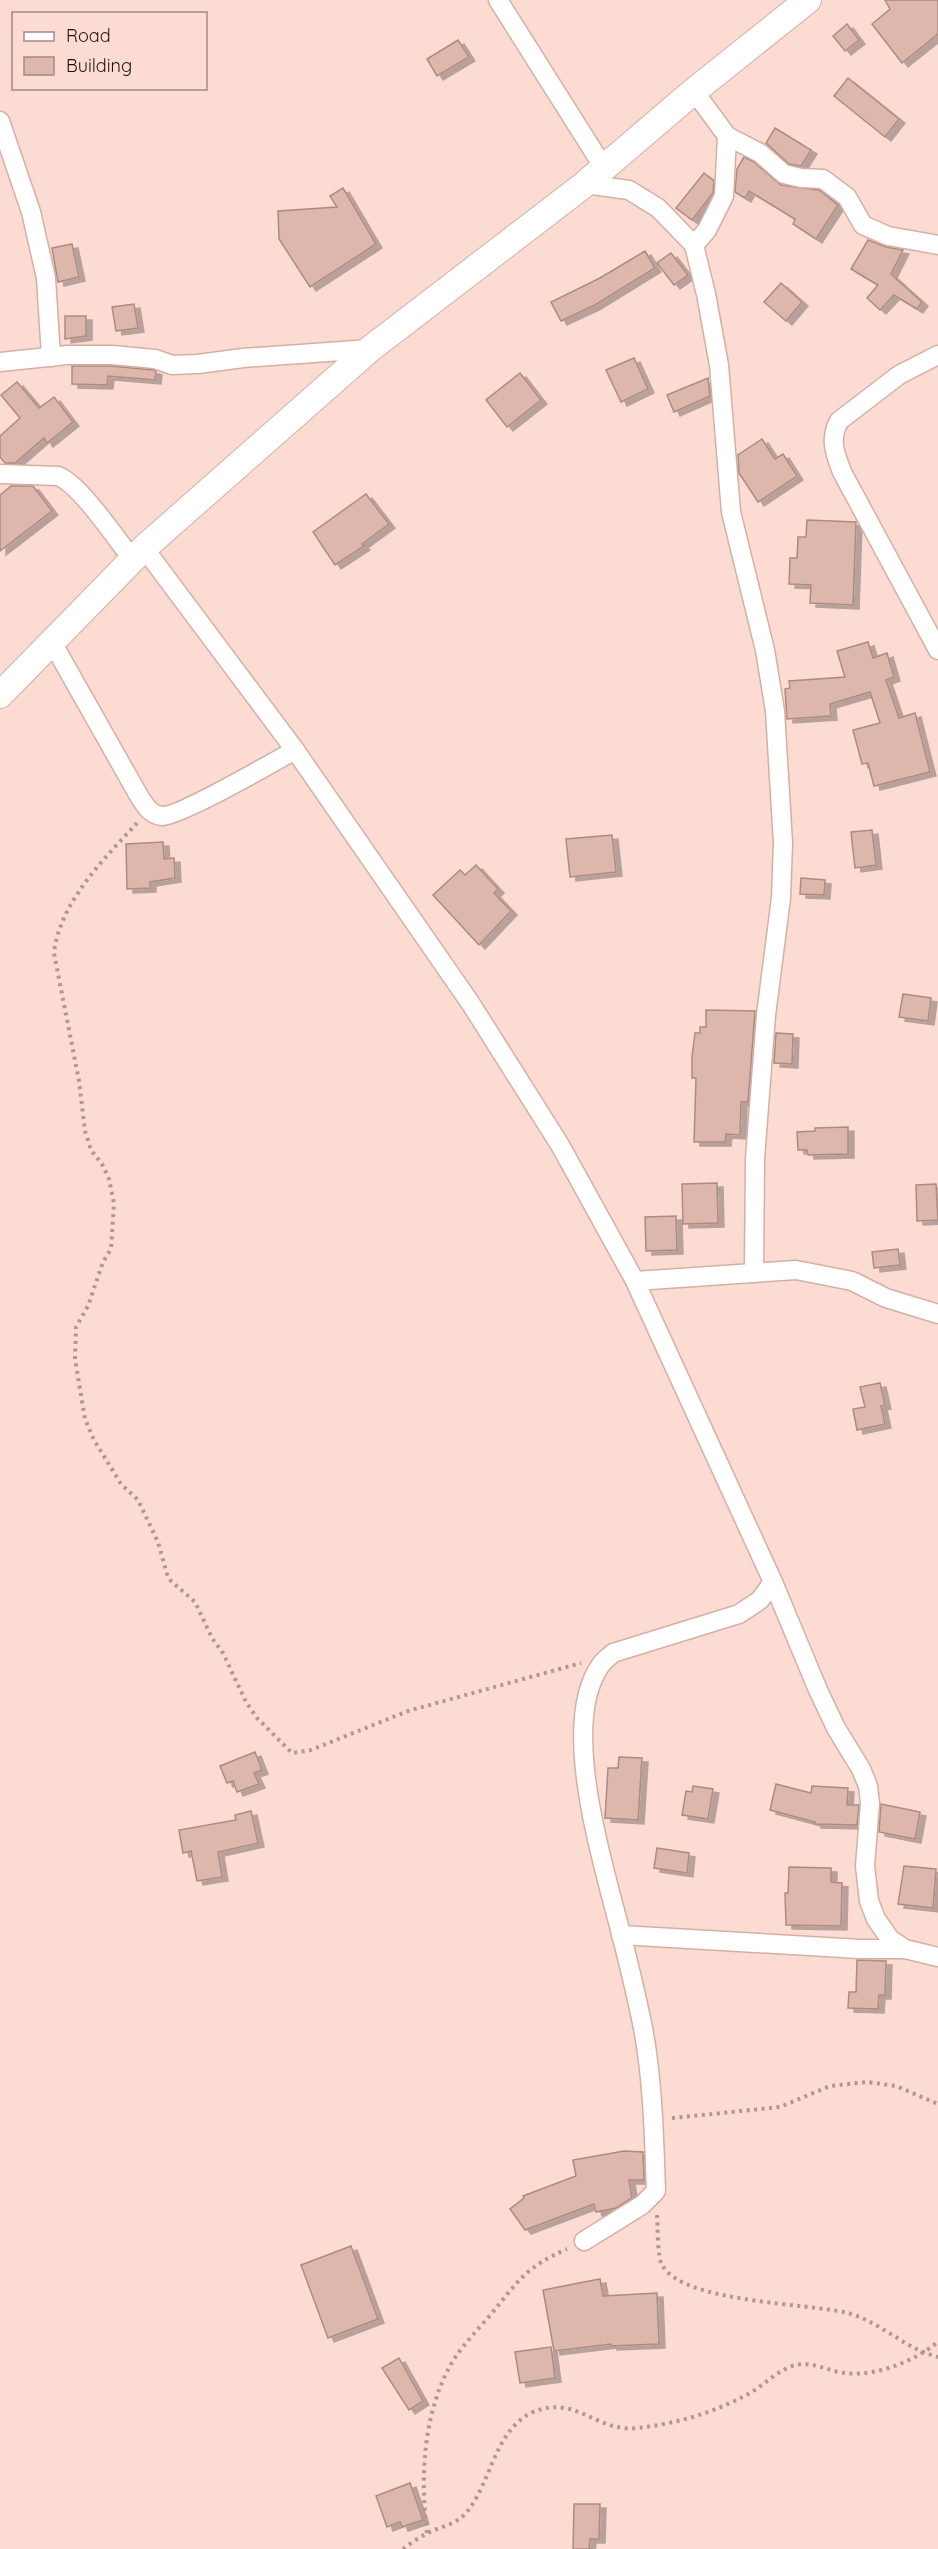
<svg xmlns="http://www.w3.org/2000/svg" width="938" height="2549" font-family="Quicksand,sans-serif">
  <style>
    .building { fill: #deb7ac; stroke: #af8a80; stroke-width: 1.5; filter: url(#shadow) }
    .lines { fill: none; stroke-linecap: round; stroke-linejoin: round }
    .minor-casing { stroke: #d6afa4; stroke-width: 21 }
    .secondary-casing { stroke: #d6afa4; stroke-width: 28 }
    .path { stroke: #b19790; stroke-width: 4; stroke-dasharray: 3 4.5; stroke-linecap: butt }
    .minor { stroke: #fff; stroke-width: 18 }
    .secondary { stroke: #fff; stroke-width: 26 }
  </style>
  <defs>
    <filter id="shadow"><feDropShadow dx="6" dy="4" stdDeviation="0" flood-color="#0004"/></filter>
  </defs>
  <rect width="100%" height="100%" fill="#fbdbd2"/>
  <!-- building -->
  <g class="building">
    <path d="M 885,0 L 938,0 L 938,34 L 902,63 L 872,24 L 890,9 Z"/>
    <path d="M 847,24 L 859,40 L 845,51 L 833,36 Z"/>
    <path d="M 458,40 L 469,57 L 437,76 L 427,59 Z"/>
    <path d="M 848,78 L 899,119 L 885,137 L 834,96 Z"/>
    <path d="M 775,128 L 811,150 L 801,166 L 789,164 L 766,143 Z"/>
    <path d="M 744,157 L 754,162 L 781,185 L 819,190 L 838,205 L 816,239 L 793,224 L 795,219 L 749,191 L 745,198 L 735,192 L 737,169 Z"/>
    <path d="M 704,173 L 714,181 L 713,193 L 692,220 L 676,208 Z"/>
    <path d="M 343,188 L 376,244 L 310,287 L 279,239 L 278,211 L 337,207 L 330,196 Z"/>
    <path d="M 868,240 L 886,247 L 903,250 L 891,274 L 922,302 L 917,309 L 894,295 L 880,310 L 867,298 L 878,285 L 851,269 Z"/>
    <path d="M 72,244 L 79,277 L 58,282 L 52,248 Z"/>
    <path d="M 645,251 L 655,268 L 595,305 L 561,321 L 551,302 L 600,278 Z"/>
    <path d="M 671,253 L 688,275 L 674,285 L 657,263 Z"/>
    <path d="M 781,283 L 802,302 L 786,321 L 764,302 Z"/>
    <path d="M 134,304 L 138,328 L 116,331 L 112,307 Z"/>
    <path d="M 65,316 L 86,316 L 86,336 L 65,339 Z"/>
    <path d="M 634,358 L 648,389 L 621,402 L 606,370 Z"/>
    <path d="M 72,366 L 111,366 L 153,370 L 156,371 L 155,380 L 108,376 L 107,385 L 72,384 Z"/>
    <path d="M 520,373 L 541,400 L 507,427 L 486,400 Z"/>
    <path d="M 708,378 L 710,396 L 674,412 L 667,395 Z"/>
    <path d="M 17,382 L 39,408 L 54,397 L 73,422 L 47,443 L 44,438 L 15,463 L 5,463 L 0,457 L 0,436 L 20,418 L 1,395 Z"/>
    <path d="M 762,439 L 775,459 L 783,454 L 797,476 L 758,502 L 739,473 L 738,455 Z"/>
    <path d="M 11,486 L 33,486 L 52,511 L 0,551 L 0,495 Z"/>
    <path d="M 366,494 L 389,524 L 362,544 L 364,546 L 335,565 L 313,532 Z"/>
    <path d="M 807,520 L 856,522 L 853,605 L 810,603 L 811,585 L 789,584 L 790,558 L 797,558 L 798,537 L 806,537 Z"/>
    <path d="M 868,642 L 873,658 L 887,653 L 894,677 L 886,680 L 899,718 L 915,713 L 930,772 L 874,786 L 868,763 L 862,764 L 853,730 L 880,723 L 870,692 L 830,704 L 831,716 L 787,719 L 785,689 L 790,688 L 789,681 L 845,677 L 837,651 Z"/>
    <path d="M 872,830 L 876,865 L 855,868 L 851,832 Z"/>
    <path d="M 612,835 L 616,872 L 570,877 L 566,839 Z"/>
    <path d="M 163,842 L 164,859 L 174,858 L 175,878 L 150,882 L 150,888 L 127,889 L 126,844 Z"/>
    <path d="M 476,865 L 498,889 L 494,893 L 511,911 L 479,945 L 433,895 L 460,870 L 465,875 Z"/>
    <path d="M 801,878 L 825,880 L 824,895 L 800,894 Z"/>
    <path d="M 903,994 L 931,998 L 928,1021 L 899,1017 Z"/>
    <path d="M 706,1010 L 755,1011 L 748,1102 L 741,1102 L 740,1135 L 726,1134 L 725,1142 L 694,1142 L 696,1078 L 692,1078 L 692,1057 L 695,1033 L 700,1033 L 700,1027 L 706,1027 Z"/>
    <path d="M 776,1033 L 793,1034 L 792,1064 L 774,1063 Z"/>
    <path d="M 848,1127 L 848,1154 L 808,1155 L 807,1150 L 798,1150 L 797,1132 L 815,1131 L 815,1128 Z"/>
    <path d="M 717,1183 L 718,1223 L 683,1224 L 682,1184 Z"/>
    <path d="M 936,1184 L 938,1220 L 917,1221 L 916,1185 Z"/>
    <path d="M 676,1216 L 677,1250 L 646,1251 L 645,1217 Z"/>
    <path d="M 898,1249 L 900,1265 L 874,1268 L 872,1252 Z"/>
    <path d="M 880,1383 L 885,1405 L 881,1406 L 885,1424 L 857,1430 L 853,1409 L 865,1407 L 860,1387 Z"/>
    <path d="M 255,1752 L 262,1770 L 254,1773 L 259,1784 L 237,1792 L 233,1781 L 227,1783 L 220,1766 Z"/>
    <path d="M 619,1757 L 642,1758 L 638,1820 L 605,1818 L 608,1768 L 618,1768 Z"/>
    <path d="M 776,1784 L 811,1793 L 812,1786 L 848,1788 L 847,1805 L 859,1805 L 857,1825 L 815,1824 L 815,1822 L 770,1810 Z"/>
    <path d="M 693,1786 L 713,1789 L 708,1819 L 682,1815 L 686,1791 L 692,1792 Z"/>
    <path d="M 881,1804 L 920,1812 L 915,1839 L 879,1832 Z"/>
    <path d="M 251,1811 L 258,1843 L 218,1852 L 222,1877 L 197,1881 L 191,1851 L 183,1853 L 179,1830 L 236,1820 L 235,1815 Z"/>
    <path d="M 657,1848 L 689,1853 L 687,1873 L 654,1868 Z"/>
    <path d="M 904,1866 L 936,1869 L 933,1908 L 898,1904 Z"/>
    <path d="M 789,1867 L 831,1868 L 831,1882 L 842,1883 L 841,1926 L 786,1925 L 785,1893 L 788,1893 Z"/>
    <path d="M 857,1960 L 886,1961 L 885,1995 L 879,1995 L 878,2009 L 848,2008 L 849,1992 L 856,1992 Z"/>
    <path d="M 624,2151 L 643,2152 L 644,2180 L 629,2180 L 632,2198 L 616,2208 L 596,2212 L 594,2204 L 525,2230 L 510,2209 L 524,2198 L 523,2196 L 576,2176 L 573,2160 Z"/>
    <path d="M 351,2246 L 378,2319 L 328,2338 L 301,2265 Z"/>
    <path d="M 600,2279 L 603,2296 L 657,2293 L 659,2344 L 611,2346 L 611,2344 L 554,2351 L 543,2290 Z"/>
    <path d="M 551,2347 L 555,2378 L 520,2383 L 515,2352 Z"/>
    <path d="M 399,2358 L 423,2401 L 409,2410 L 382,2368 Z"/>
    <path d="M 410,2483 L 423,2520 L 402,2527 L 400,2522 L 387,2527 L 376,2496 Z"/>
    <path d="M 574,2504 L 600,2504 L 599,2539 L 590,2539 L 589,2549 L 573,2549 Z"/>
  </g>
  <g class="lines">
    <defs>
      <g id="minor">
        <path d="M 498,0 L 604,168"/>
        <path d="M 694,91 L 727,136 L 760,153 L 784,174 L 801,178 L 823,179 L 847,197 L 863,225 L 888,236 L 938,245"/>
        <path d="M 0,121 L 31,212 L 46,278 L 51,357"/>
        <path d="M 585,184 L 629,190 L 658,208 L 694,245 L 706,294 L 719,365 L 731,512 L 765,650 L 775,711 L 783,843 L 781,898 L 766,1015 L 755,1159 L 754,1272"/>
        <path d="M 694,245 L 707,230 L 724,196 L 727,136"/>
        <path d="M 938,355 L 899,375 L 839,421 C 829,440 835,453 842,472 L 938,650"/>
        <path d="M 0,362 L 67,355 L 112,355 L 155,359 L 172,365 L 198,364 L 243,358 L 370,349"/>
        <path d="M 0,474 L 58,476 C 80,484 117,540 133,560"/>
        <path d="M 144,548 L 295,750 L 471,1004 L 560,1145 L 635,1281 L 773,1582 L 818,1690 L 836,1728 L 861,1769 L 868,1786 L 870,1803 L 865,1866 L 869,1901 L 876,1919 L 890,1939 L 905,1949 L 938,1957"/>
        <path d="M 52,642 L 139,796 C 145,805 150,815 162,816 C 178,817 274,762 295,750"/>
        <path d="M 635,1281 L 796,1270 L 852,1281 L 886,1298 L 938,1314"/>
        <path d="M 621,1935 L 860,1949 L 905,1949"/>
        <path d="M 584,2241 L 642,2205 L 656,2191 C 654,2136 653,2082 643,2028 C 634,1984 623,1940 611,1896 C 596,1836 563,1720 600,1666 C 603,1661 609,1657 613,1653 L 739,1614 L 760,1600 L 773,1582"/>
      </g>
      <path id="secondary" d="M 0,695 L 144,548 L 370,349 L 585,184 L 694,91 L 808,0"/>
    </defs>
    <!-- minor casing -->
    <use href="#minor" class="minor-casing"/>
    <!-- secondary casing -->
    <use href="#secondary" class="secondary-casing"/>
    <!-- path -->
    <g class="path">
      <path d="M 137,823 C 103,860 60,902 54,953 L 79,1081 L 85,1131 L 91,1150 L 102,1164 L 109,1179 L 114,1203 L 111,1249 L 103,1262 L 88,1306 L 76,1327 L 75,1359 L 85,1419 L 94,1440 L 121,1484 L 138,1500 L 158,1542 L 167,1574 L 171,1581 L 195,1602 L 212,1638 L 223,1653 L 246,1702 L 257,1718 L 292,1753 L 311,1750 L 408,1711 L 581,1663"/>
      <path d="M 672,2118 L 780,2107 L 830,2086 L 867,2082 L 896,2086 L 938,2104"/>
      <path d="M 657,2215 C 658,2226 657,2256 662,2265 C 683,2303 807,2303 848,2313 C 881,2322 905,2349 938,2357"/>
      <path d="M 427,2533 C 420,2476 423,2410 454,2359 C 465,2343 479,2328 492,2313 C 519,2280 526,2267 567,2249"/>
      <path d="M 403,2549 C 410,2544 418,2538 426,2534 C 439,2526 455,2526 466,2513 C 491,2484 494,2430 533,2412 C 576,2394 597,2433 637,2428 C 676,2424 716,2412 750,2393 C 764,2385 776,2372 792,2366 C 811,2360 827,2371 845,2373 C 876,2377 914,2361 938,2342"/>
    </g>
    <!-- minor -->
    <use href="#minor" class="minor"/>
    <!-- secondary -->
    <use href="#secondary" class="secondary"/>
  </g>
  <!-- legend -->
  <rect x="12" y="12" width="195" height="78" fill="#fbdbd2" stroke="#a48b84" stroke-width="1.5"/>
  <rect x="24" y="32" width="30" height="9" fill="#ffffff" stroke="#a48b84" stroke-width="1.5"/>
  <text x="66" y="42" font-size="18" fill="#21130f">Road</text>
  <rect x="24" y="57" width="30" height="18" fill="#deb7ac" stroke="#a48b84" stroke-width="1.5"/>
  <text x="66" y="72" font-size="18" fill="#21130f">Building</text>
</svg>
